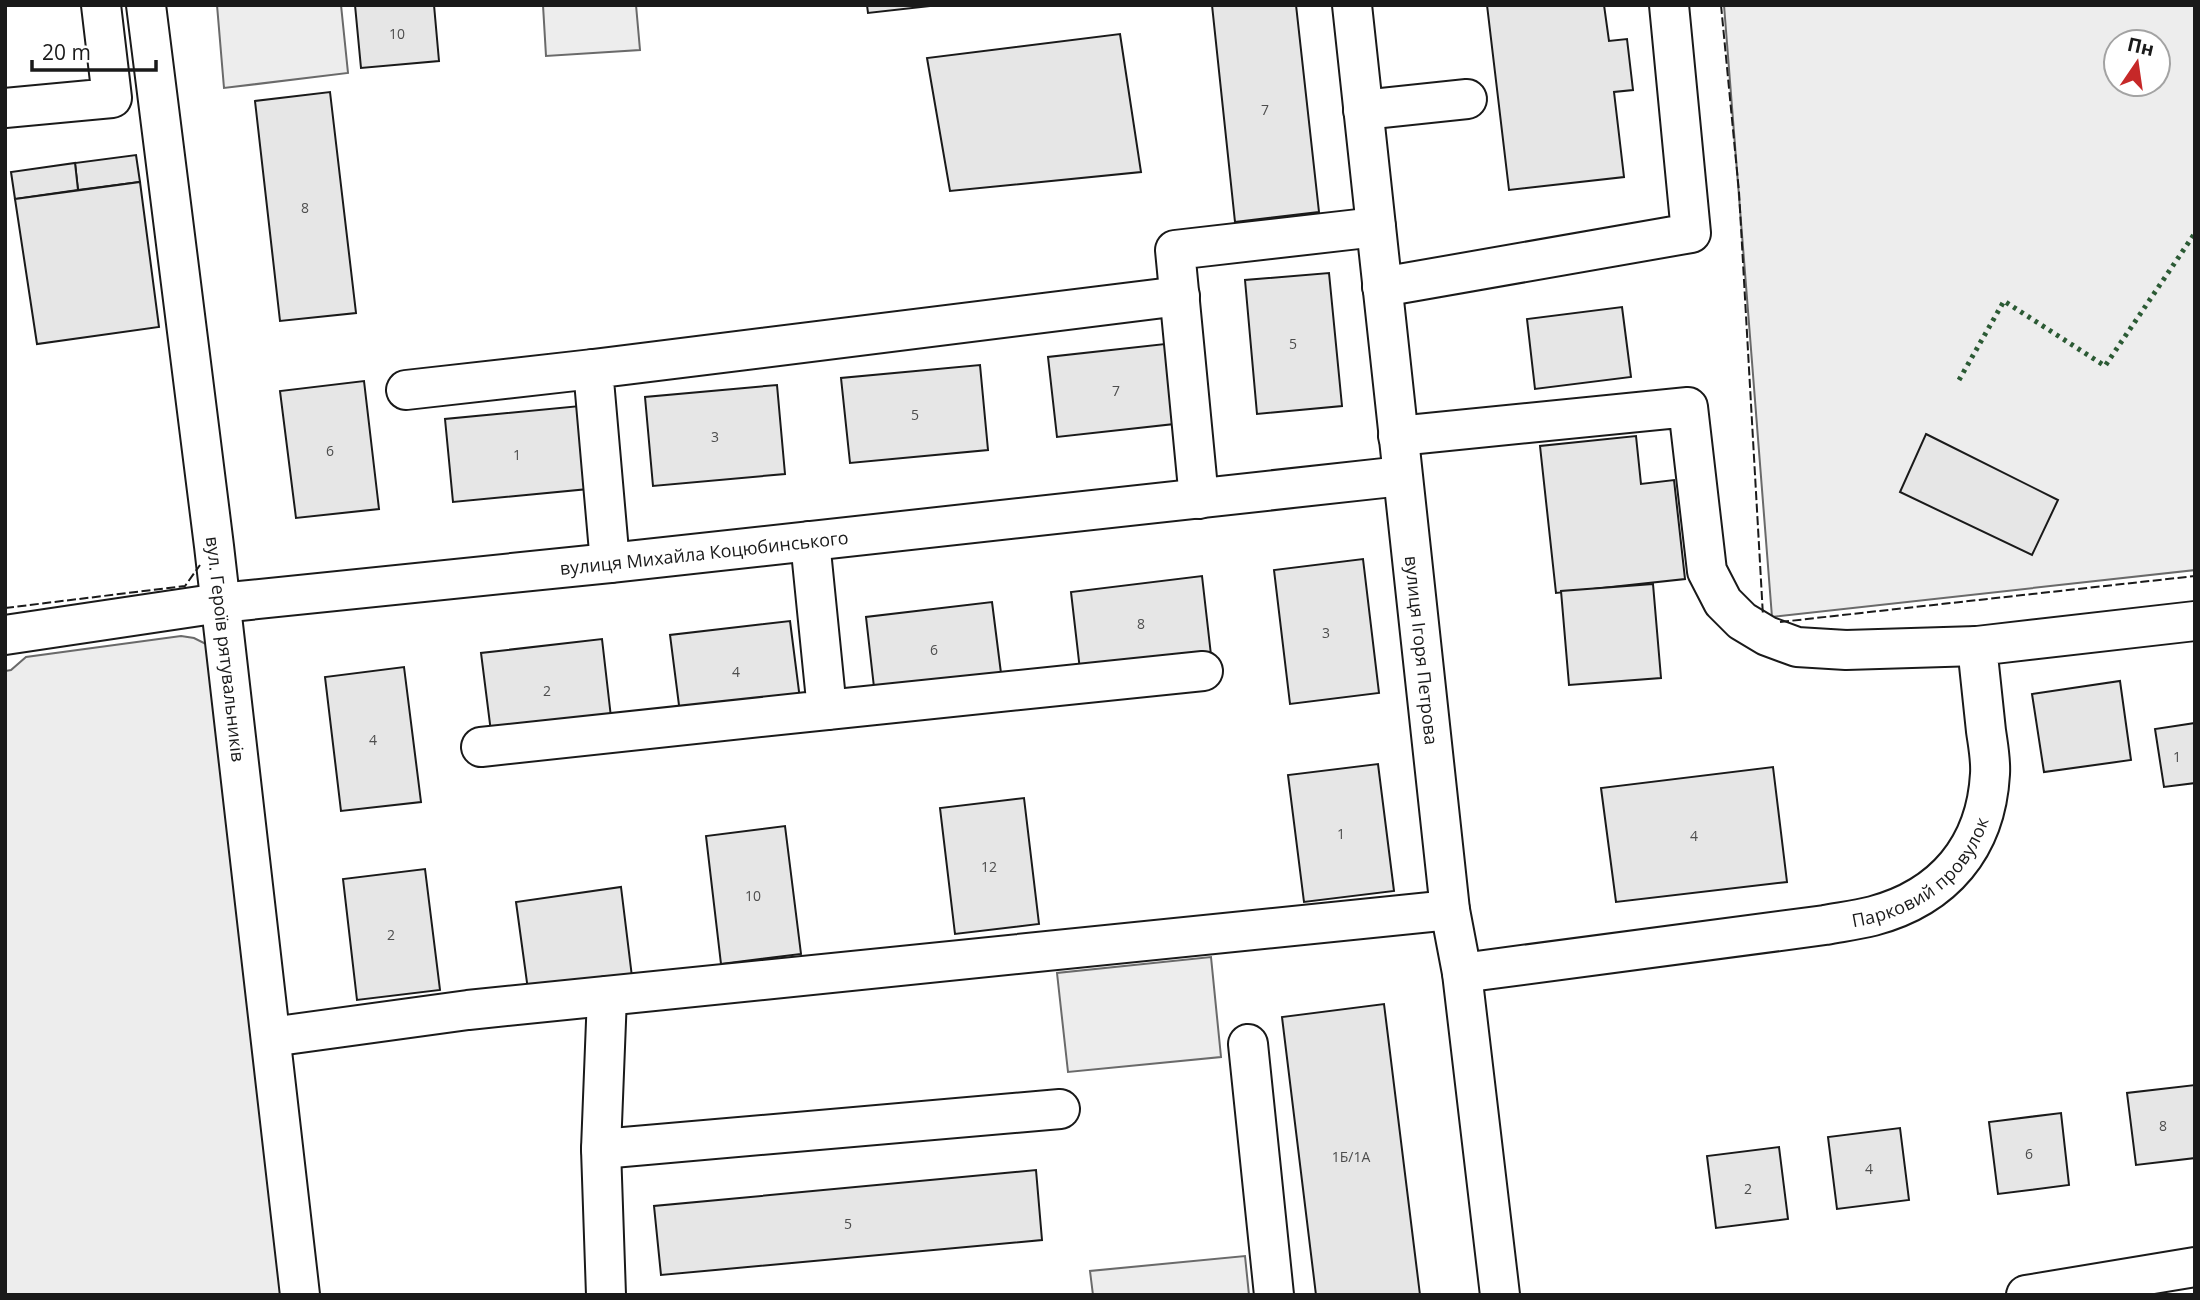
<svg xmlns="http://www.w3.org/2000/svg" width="2200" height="1300" font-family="'Open Sans',sans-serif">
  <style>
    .built { fill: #ededed; stroke: #6a6a6a; stroke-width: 2; fill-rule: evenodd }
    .building { fill: #e6e6e6; stroke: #1a1a1a; stroke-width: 2 }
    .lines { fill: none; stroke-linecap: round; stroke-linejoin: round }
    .minor-casing { stroke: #1a1a1a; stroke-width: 42 }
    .minor { stroke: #fff; stroke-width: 38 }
    .hedge { stroke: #2b5a34; stroke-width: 5; stroke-dasharray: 3.5 5; stroke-linecap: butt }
    .fence { stroke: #1a1a1a; stroke-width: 2; stroke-dasharray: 9 3.5; stroke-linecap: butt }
    .labels { text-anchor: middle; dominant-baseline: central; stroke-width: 5; stroke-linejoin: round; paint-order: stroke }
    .number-label { font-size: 14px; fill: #4d4d4d }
    .street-label { font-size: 18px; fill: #1a1a1a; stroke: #fff }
  </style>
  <rect width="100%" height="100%" fill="#fff"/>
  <!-- built -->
  <g class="built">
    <path d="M 217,5 L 341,5 L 348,73 L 224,88 Z"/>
    <path d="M 543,5 L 636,5 L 640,50 L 546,56 Z"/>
    <path d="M 1724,5 L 2195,5 L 2195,570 L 1772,617 ZM 2116,42 L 2158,42 L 2158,84 L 2116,84 Z"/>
    <path d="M 181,636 L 194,638 L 206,644 L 211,654 L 281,1295 L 5,1295 L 5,671 L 11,670 L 26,657 Z"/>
    <path d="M 1211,957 L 1221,1057 L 1068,1072 L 1057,973 Z"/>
    <path d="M 1245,1256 L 1249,1295 L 1093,1295 L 1090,1271 Z"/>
  </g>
  <!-- building -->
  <g class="building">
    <path d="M 355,5 L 434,5 L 439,61 L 361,68 Z"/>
    <path d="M 867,5 L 939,5 L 868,13 Z"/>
    <path d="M 1212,5 L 1296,5 L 1319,212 L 1235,222 Z"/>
    <path d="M 1487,5 L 1604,5 L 1609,41 L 1627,39 L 1633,90 L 1614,92 L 1624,177 L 1509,190 Z"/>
    <path d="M 1120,34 L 1141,172 L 950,191 L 927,58 Z"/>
    <path d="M 330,92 L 356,313 L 280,321 L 255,101 Z"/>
    <path d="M 136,155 L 140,182 L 78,190 L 75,163 Z"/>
    <path d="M 75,163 L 78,190 L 15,199 L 11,172 Z"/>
    <path d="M 140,182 L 159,327 L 37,344 L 15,199 Z"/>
    <path d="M 1329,273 L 1342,406 L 1257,414 L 1245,280 Z"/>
    <path d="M 1622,307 L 1631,377 L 1535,389 L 1527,319 Z"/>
    <path d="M 1174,343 L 1183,423 L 1057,437 L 1048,357 Z"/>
    <path d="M 980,365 L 988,450 L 850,463 L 841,378 Z"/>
    <path d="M 364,381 L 379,509 L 296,518 L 280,391 Z"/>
    <path d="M 777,385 L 785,474 L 653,486 L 645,397 Z"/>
    <path d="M 580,406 L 588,489 L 453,502 L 445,419 Z"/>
    <path d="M 1926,434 L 2058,500 L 2032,555 L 1900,492 Z"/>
    <path d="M 1636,436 L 1641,484 L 1674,480 L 1685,579 L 1556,593 L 1540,446 Z"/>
    <path d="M 1363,559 L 1379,693 L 1290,704 L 1274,570 Z"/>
    <path d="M 1202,576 L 1211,655 L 1080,670 L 1071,592 Z"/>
    <path d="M 1653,584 L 1661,678 L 1569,685 L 1561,591 Z"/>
    <path d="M 992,602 L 1002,681 L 875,696 L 866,617 Z"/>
    <path d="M 790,621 L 801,707 L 681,721 L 670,635 Z"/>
    <path d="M 602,639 L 612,726 L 492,740 L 481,653 Z"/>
    <path d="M 404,667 L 421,802 L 341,811 L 325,677 Z"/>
    <path d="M 2120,681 L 2131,760 L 2044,772 L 2032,694 Z"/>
    <path d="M 2195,723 L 2195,783 L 2164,787 L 2155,729 Z"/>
    <path d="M 1378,764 L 1394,891 L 1304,902 L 1288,775 Z"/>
    <path d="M 1773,767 L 1787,882 L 1616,902 L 1601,788 Z"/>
    <path d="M 1024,798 L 1039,924 L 955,934 L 940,808 Z"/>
    <path d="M 785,826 L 801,954 L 721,964 L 706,836 Z"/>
    <path d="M 425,869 L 440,990 L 357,1000 L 343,879 Z"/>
    <path d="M 621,887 L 632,977 L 528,990 L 516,902 Z"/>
    <path d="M 1384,1004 L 1420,1295 L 1316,1295 L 1282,1017 Z"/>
    <path d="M 2195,1085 L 2195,1158 L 2136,1165 L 2127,1093 Z"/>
    <path d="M 2061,1113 L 2069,1185 L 1998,1194 L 1989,1122 Z"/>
    <path d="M 1900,1128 L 1909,1200 L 1837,1209 L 1828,1137 Z"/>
    <path d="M 1779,1147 L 1788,1219 L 1716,1228 L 1707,1156 Z"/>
    <path d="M 1036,1170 L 1042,1240 L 661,1275 L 654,1206 Z"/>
  </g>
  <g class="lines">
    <defs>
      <g id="minor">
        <path id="s1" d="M 146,5 L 214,546 L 300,1295"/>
        <path id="s2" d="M 1352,5 L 1450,910 L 1462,973 L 1500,1295"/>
        <path d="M 5,108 L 112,98 L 101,5"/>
        <path d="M 1363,110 L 1467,99"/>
        <path d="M 1382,287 L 1691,233 L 1669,5"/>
        <path d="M 406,390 L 593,369"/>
        <path d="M 1398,436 L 1688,407 L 1707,571 L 1723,602 L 1742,621 L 1767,636 L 1797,647 L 1846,650 L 1977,646"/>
        <path d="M 1199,499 L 1175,250 L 1376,227"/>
        <path d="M 610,563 L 593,369 L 1180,296"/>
        <path id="s3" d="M 5,635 L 220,603 L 610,563 L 1402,476"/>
        <path d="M 827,710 L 1203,671"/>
        <path d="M 481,747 L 827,710 L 810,541"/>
        <path id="s4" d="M 1462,973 L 1825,925 C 1841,922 1857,920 1873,916 C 1944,897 1986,847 1990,774 C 1991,760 1988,745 1986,731 C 1983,703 1980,674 1977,646 L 2195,621"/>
        <path d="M 271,1037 L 468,1010 L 1450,910"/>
        <path d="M 1248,1044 L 1274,1295"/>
        <path d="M 601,1149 L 1060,1109"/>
        <path d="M 606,1295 L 601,1149 L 607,996"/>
        <path d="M 2026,1295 L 2195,1267"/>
      </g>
    </defs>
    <!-- minor casing -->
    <use href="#minor" class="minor-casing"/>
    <!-- minor -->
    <use href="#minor" class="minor"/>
    <!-- hedge -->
    <path class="hedge" d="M 1959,380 L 2004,301 L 2105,366 L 2195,233"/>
    <!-- fence -->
    <g class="fence">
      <path d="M 1721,5 L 1739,192 L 1763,616"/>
      <path d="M 5,608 L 185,586 L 200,565"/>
      <path d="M 1780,622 L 2195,576"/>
    </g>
  </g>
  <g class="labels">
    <!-- number labels -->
    <g class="number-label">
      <text x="397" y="33">10</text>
      <text x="1265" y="109">7</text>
      <text x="305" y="207">8</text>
      <text x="1293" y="343">5</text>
      <text x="1116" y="390">7</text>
      <text x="915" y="414">5</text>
      <text x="715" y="436">3</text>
      <text x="330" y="450">6</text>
      <text x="517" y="454">1</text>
      <text x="1141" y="623">8</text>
      <text x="1326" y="632">3</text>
      <text x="934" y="649">6</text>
      <text x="736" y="671">4</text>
      <text x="547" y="690">2</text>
      <text x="373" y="739">4</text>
      <text x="2177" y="756">1</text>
      <text x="1341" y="833">1</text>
      <text x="1694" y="835">4</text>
      <text x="989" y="866">12</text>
      <text x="753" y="895">10</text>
      <text x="391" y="934">2</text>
      <text x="2163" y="1125">8</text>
      <text x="2029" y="1153">6</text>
      <text x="1351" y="1156">1Б/1А</text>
      <text x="1869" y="1168">4</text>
      <text x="1748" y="1188">2</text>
      <text x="848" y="1223">5</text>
    </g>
    <!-- street labels -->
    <g class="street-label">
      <text stroke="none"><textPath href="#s3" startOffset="704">вулиця Михайла Коцюбинського</textPath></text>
      <text stroke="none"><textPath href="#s1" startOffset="649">вул. Героїв рятувальників</textPath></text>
      <text stroke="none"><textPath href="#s2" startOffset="649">вулиця Ігоря Петрова</textPath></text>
      <text stroke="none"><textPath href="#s4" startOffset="481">Парковий провулок</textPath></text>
    </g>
  </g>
  <!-- border -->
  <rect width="2200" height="1300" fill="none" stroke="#1a1a1a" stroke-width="14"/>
  <!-- north arrow -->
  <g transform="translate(2137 63) rotate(13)"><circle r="33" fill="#ffffff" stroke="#a3a3a3" stroke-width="2"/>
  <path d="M0-5L12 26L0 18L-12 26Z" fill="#c62828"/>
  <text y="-10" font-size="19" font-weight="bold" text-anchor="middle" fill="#1a1a1a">Пн</text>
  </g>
  <!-- scale -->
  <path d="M32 60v10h124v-10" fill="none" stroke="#1a1a1a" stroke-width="3.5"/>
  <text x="42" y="60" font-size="21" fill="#1a1a1a" stroke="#ffffff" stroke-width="5" paint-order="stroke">20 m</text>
</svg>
